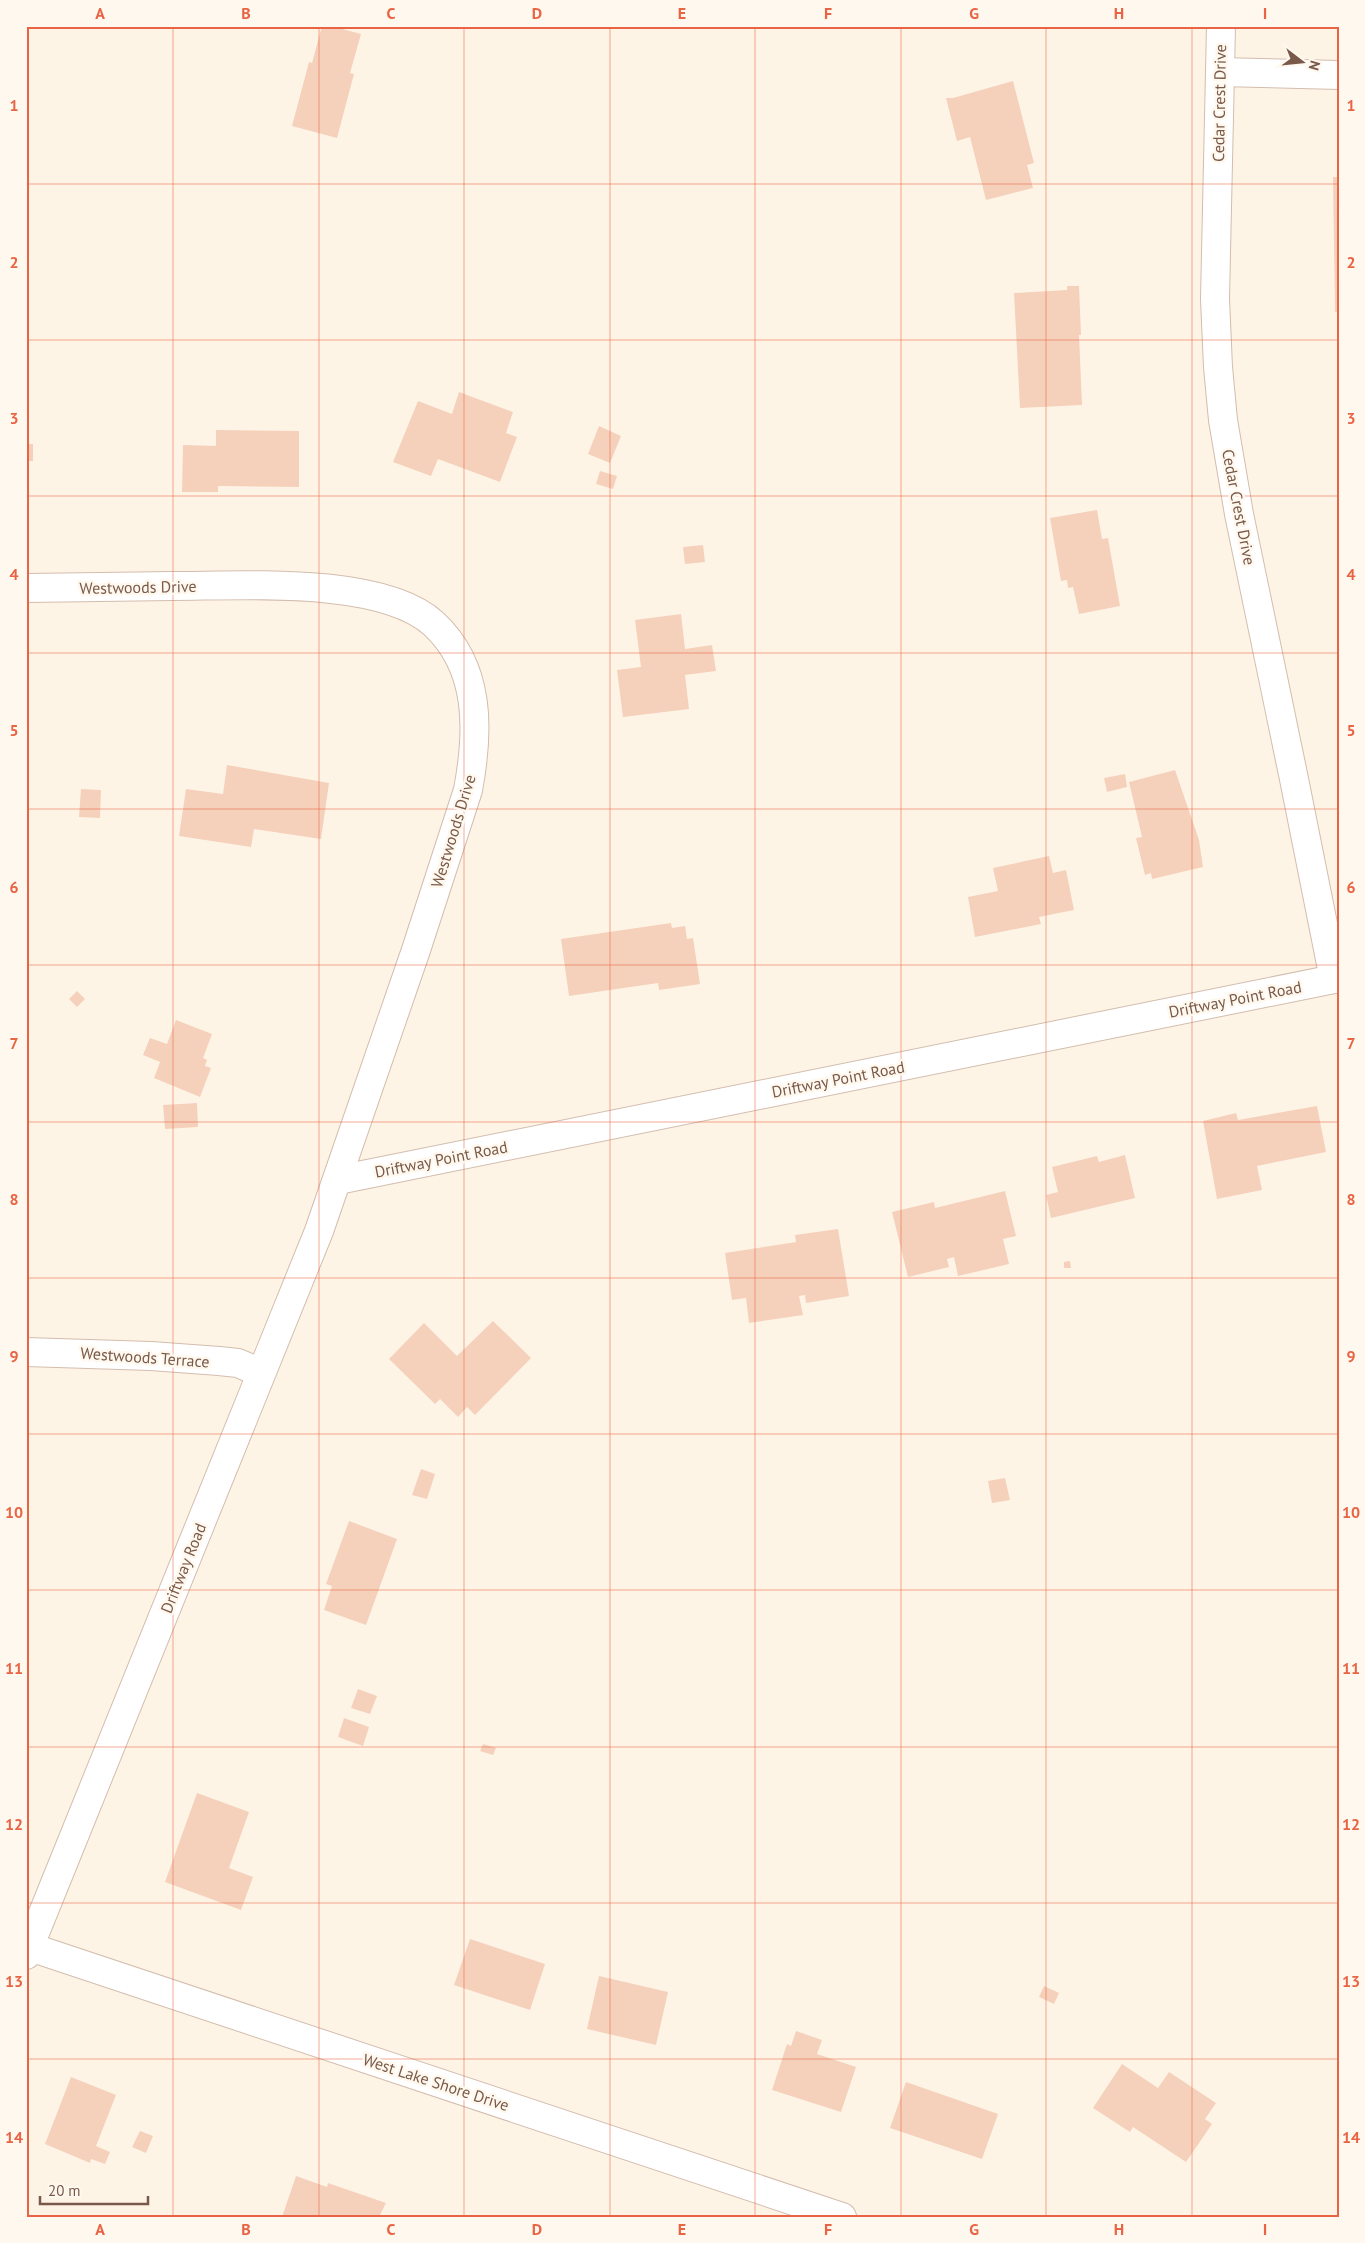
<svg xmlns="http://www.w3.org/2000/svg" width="1365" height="2243" font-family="'PT Sans',sans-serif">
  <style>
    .building { fill: #f5d1bc }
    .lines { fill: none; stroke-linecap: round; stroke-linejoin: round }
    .minor-casing { stroke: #d3bdae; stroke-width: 30 }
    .minor { stroke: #fff; stroke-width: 28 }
    .grid { fill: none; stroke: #e96444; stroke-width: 1; stroke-opacity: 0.55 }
    .labels { text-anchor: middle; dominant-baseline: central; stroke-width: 5; stroke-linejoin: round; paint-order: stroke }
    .street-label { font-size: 16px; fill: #795949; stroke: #fff8ee }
    .neatline { fill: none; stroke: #e96444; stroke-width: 2 }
    .grid-label { font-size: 16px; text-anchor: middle; font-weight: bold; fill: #e96444 }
  </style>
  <rect width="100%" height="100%" fill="#fef4e6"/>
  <!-- building -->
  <g class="building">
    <path d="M 322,26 L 331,26 L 361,34 L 350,73 L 354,74 L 337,138 L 292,126 L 309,62 L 312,63 Z"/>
    <path d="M 1013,81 L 1034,163 L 1027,165 L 1033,188 L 986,200 L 970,137 L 957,141 L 946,98 L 953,98 Z"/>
    <path d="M 1333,177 L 1339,177 L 1339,312 L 1335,312 Z"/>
    <path d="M 1067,286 L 1079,286 L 1081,335 L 1079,335 L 1082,405 L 1020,408 L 1014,293 L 1067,290 Z"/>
    <path d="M 459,392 L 513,412 L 506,433 L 517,437 L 500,482 L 438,459 L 431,476 L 393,462 L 418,401 L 452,414 Z"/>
    <path d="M 599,426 L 621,436 L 610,463 L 588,454 Z"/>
    <path d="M 216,430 L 299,431 L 299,487 L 218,486 L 218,492 L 182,492 L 183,445 L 216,446 Z"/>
    <rect x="26" y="444" width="7" height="17"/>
    <path d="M 600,471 L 617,476 L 613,489 L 596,484 Z"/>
    <path d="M 1097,510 L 1102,539 L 1108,538 L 1120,606 L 1079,614 L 1073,587 L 1068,588 L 1067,580 L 1061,581 L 1050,518 Z"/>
    <path d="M 703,545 L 705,562 L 685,564 L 683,547 Z"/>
    <path d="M 681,614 L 685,649 L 712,645 L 716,671 L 685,675 L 689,709 L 623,717 L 617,670 L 641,667 L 635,620 Z"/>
    <path d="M 227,765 L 329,783 L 321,839 L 254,829 L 251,847 L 179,836 L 186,789 L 223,794 Z"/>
    <path d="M 1175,770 L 1199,840 L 1203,867 L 1152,879 L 1151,873 L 1145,875 L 1136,838 L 1142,837 L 1129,782 Z"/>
    <path d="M 1125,774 L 1127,787 L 1107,792 L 1104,778 Z"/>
    <path d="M 81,789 L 101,790 L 100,818 L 79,817 Z"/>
    <path d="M 1049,856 L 1053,873 L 1066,870 L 1074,910 L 1039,917 L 1041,924 L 975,937 L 968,897 L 998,891 L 993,868 Z"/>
    <path d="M 671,923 L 672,928 L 685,926 L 687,939 L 693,938 L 700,984 L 659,990 L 658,983 L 569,996 L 561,939 Z"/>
    <path d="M 77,991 L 85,999 L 77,1007 L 69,999 Z"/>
    <path d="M 176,1020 L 212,1034 L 203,1058 L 207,1060 L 205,1066 L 211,1068 L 200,1097 L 154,1078 L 160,1062 L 143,1055 L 150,1038 L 167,1044 Z"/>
    <path d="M 197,1103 L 198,1127 L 165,1129 L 163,1105 Z"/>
    <path d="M 1317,1106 L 1326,1152 L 1257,1166 L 1262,1190 L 1217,1199 L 1203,1121 L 1236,1113 L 1238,1120 Z"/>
    <path d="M 1125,1155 L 1135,1198 L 1051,1218 L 1046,1195 L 1058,1192 L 1052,1167 L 1097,1156 L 1099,1162 Z"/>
    <path d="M 1005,1191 L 1016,1236 L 1003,1239 L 1009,1264 L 958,1276 L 954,1257 L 947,1259 L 949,1267 L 908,1277 L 892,1212 L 934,1202 L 935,1208 Z"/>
    <path d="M 838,1229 L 849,1296 L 806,1303 L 805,1295 L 799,1296 L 803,1315 L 749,1323 L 746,1298 L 732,1300 L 725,1253 L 796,1242 L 795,1235 Z"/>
    <path d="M 1070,1261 L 1071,1268 L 1064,1268 L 1064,1262 Z"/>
    <path d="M 493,1321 L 531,1358 L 475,1415 L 467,1407 L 458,1417 L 440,1399 L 435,1404 L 389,1359 L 424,1323 L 457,1356 Z"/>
    <path d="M 421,1469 L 435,1474 L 427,1499 L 412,1495 Z"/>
    <path d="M 1005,1478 L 1010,1500 L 992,1503 L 988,1481 Z"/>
    <path d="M 349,1521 L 397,1539 L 366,1625 L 324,1610 L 332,1586 L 326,1584 Z"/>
    <path d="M 358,1689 L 377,1696 L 370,1714 L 351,1708 Z"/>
    <path d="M 344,1718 L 369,1727 L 363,1746 L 338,1737 Z"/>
    <path d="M 483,1744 L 496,1748 L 493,1755 L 480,1751 Z"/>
    <path d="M 197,1793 L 249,1812 L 229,1868 L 253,1877 L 241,1910 L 165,1882 Z"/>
    <path d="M 470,1939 L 545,1964 L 530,2010 L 454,1985 Z"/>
    <path d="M 599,1976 L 668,1992 L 656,2045 L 587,2029 Z"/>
    <path d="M 1044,1986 L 1059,1993 L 1054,2004 L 1039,1997 Z"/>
    <path d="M 796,2031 L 822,2040 L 817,2054 L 856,2067 L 841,2112 L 772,2090 L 787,2044 L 791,2046 Z"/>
    <path d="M 1122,2064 L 1158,2088 L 1169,2072 L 1216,2103 L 1205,2119 L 1212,2124 L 1186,2162 L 1133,2127 L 1130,2132 L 1093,2108 Z"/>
    <path d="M 71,2077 L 116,2095 L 96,2146 L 110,2152 L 105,2164 L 91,2159 L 90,2163 L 45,2144 Z"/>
    <path d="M 906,2082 L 998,2114 L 982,2159 L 890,2128 Z"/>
    <path d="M 140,2131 L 153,2136 L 146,2153 L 132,2147 Z"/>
    <path d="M 296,2176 L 327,2187 L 328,2183 L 386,2203 L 379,2217 L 282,2217 Z"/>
  </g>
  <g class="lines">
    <defs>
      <g id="minor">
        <path d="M 1221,26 L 1215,299 L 1218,367 L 1223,420 L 1239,514 L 1294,779 L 1334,979"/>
        <path d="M 1220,72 L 1339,75"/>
        <path d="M 26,588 C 75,587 124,587 173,586 C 241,586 382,576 434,624 C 481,668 479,731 468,790 L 416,950 L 319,1231 L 26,1955"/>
        <path d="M 338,1180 L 1339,978"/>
        <path d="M 26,1352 L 151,1356 L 219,1361 L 238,1363 L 261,1373"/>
        <path d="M 30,1947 L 842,2217"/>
      </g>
    </defs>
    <!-- minor casing -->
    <use href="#minor" class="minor-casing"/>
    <!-- minor -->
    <use href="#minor" class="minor"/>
  </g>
  <!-- grid -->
  <path class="grid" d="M 173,26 L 173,2217M 319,26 L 319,2217M 464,26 L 464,2217M 610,26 L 610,2217M 755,26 L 755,2217M 901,26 L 901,2217M 1046,26 L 1046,2217M 1192,26 L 1192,2217M 26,184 L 1339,184M 26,340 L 1339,340M 26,496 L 1339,496M 26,653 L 1339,653M 26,809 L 1339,809M 26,965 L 1339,965M 26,1122 L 1339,1122M 26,1278 L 1339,1278M 26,1434 L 1339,1434M 26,1590 L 1339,1590M 26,1747 L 1339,1747M 26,1903 L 1339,1903M 26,2059 L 1339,2059"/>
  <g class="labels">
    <!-- street labels -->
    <g class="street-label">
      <text transform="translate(1219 103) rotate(-89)">Cedar Crest Drive</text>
      <text transform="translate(1239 507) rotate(79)">Cedar Crest Drive</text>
      <text transform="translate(138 587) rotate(-1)">Westwoods Drive</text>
      <text transform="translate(453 831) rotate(-73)">Westwoods Drive</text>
      <text transform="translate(1235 999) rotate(-11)">Driftway Point Road</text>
      <text transform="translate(838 1079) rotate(-11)">Driftway Point Road</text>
      <text transform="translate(441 1159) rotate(-11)">Driftway Point Road</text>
      <text transform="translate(145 1357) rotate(4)">Westwoods Terrace</text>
      <text transform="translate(183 1568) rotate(-68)">Driftway Road</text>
      <text transform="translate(436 2082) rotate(18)">West Lake Shore Drive</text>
    </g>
  </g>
  <!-- border -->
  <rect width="1365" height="2243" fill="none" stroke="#fff8ee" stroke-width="55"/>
  <!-- north arrow -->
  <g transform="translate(1302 62) rotate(106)" stroke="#fff8ee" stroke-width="4" paint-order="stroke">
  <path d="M0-4L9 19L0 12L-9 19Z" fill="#795949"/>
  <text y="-8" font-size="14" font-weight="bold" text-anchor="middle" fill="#795949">N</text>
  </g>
  <!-- scale -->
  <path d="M40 2196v8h108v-8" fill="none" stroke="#795949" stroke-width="2.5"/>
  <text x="48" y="2196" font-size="15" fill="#795949" stroke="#fff8ee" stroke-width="4" paint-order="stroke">20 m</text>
  <rect x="28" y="28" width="1310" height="2188" class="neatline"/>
  <g class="grid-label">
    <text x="100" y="19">A</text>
    <text x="246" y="19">B</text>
    <text x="391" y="19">C</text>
    <text x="537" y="19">D</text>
    <text x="682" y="19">E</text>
    <text x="828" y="19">F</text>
    <text x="974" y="19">G</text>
    <text x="1119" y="19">H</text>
    <text x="1265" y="19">I</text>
    <text x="14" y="111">1</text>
    <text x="1351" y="111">1</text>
    <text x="14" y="268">2</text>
    <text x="1351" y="268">2</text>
    <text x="14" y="424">3</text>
    <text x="1351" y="424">3</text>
    <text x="14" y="580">4</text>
    <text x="1351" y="580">4</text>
    <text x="14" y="736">5</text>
    <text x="1351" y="736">5</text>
    <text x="14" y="893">6</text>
    <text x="1351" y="893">6</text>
    <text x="14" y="1049">7</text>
    <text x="1351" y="1049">7</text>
    <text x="14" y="1205">8</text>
    <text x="1351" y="1205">8</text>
    <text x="14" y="1362">9</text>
    <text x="1351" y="1362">9</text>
    <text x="14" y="1518">10</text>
    <text x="1351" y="1518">10</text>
    <text x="14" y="1674">11</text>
    <text x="1351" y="1674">11</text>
    <text x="14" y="1830">12</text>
    <text x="1351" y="1830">12</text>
    <text x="14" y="1987">13</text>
    <text x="1351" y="1987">13</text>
    <text x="14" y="2143">14</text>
    <text x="1351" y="2143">14</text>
    <text x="100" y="2235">A</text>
    <text x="246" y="2235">B</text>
    <text x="391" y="2235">C</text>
    <text x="537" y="2235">D</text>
    <text x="682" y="2235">E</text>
    <text x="828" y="2235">F</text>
    <text x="974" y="2235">G</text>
    <text x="1119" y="2235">H</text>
    <text x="1265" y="2235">I</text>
  </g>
</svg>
